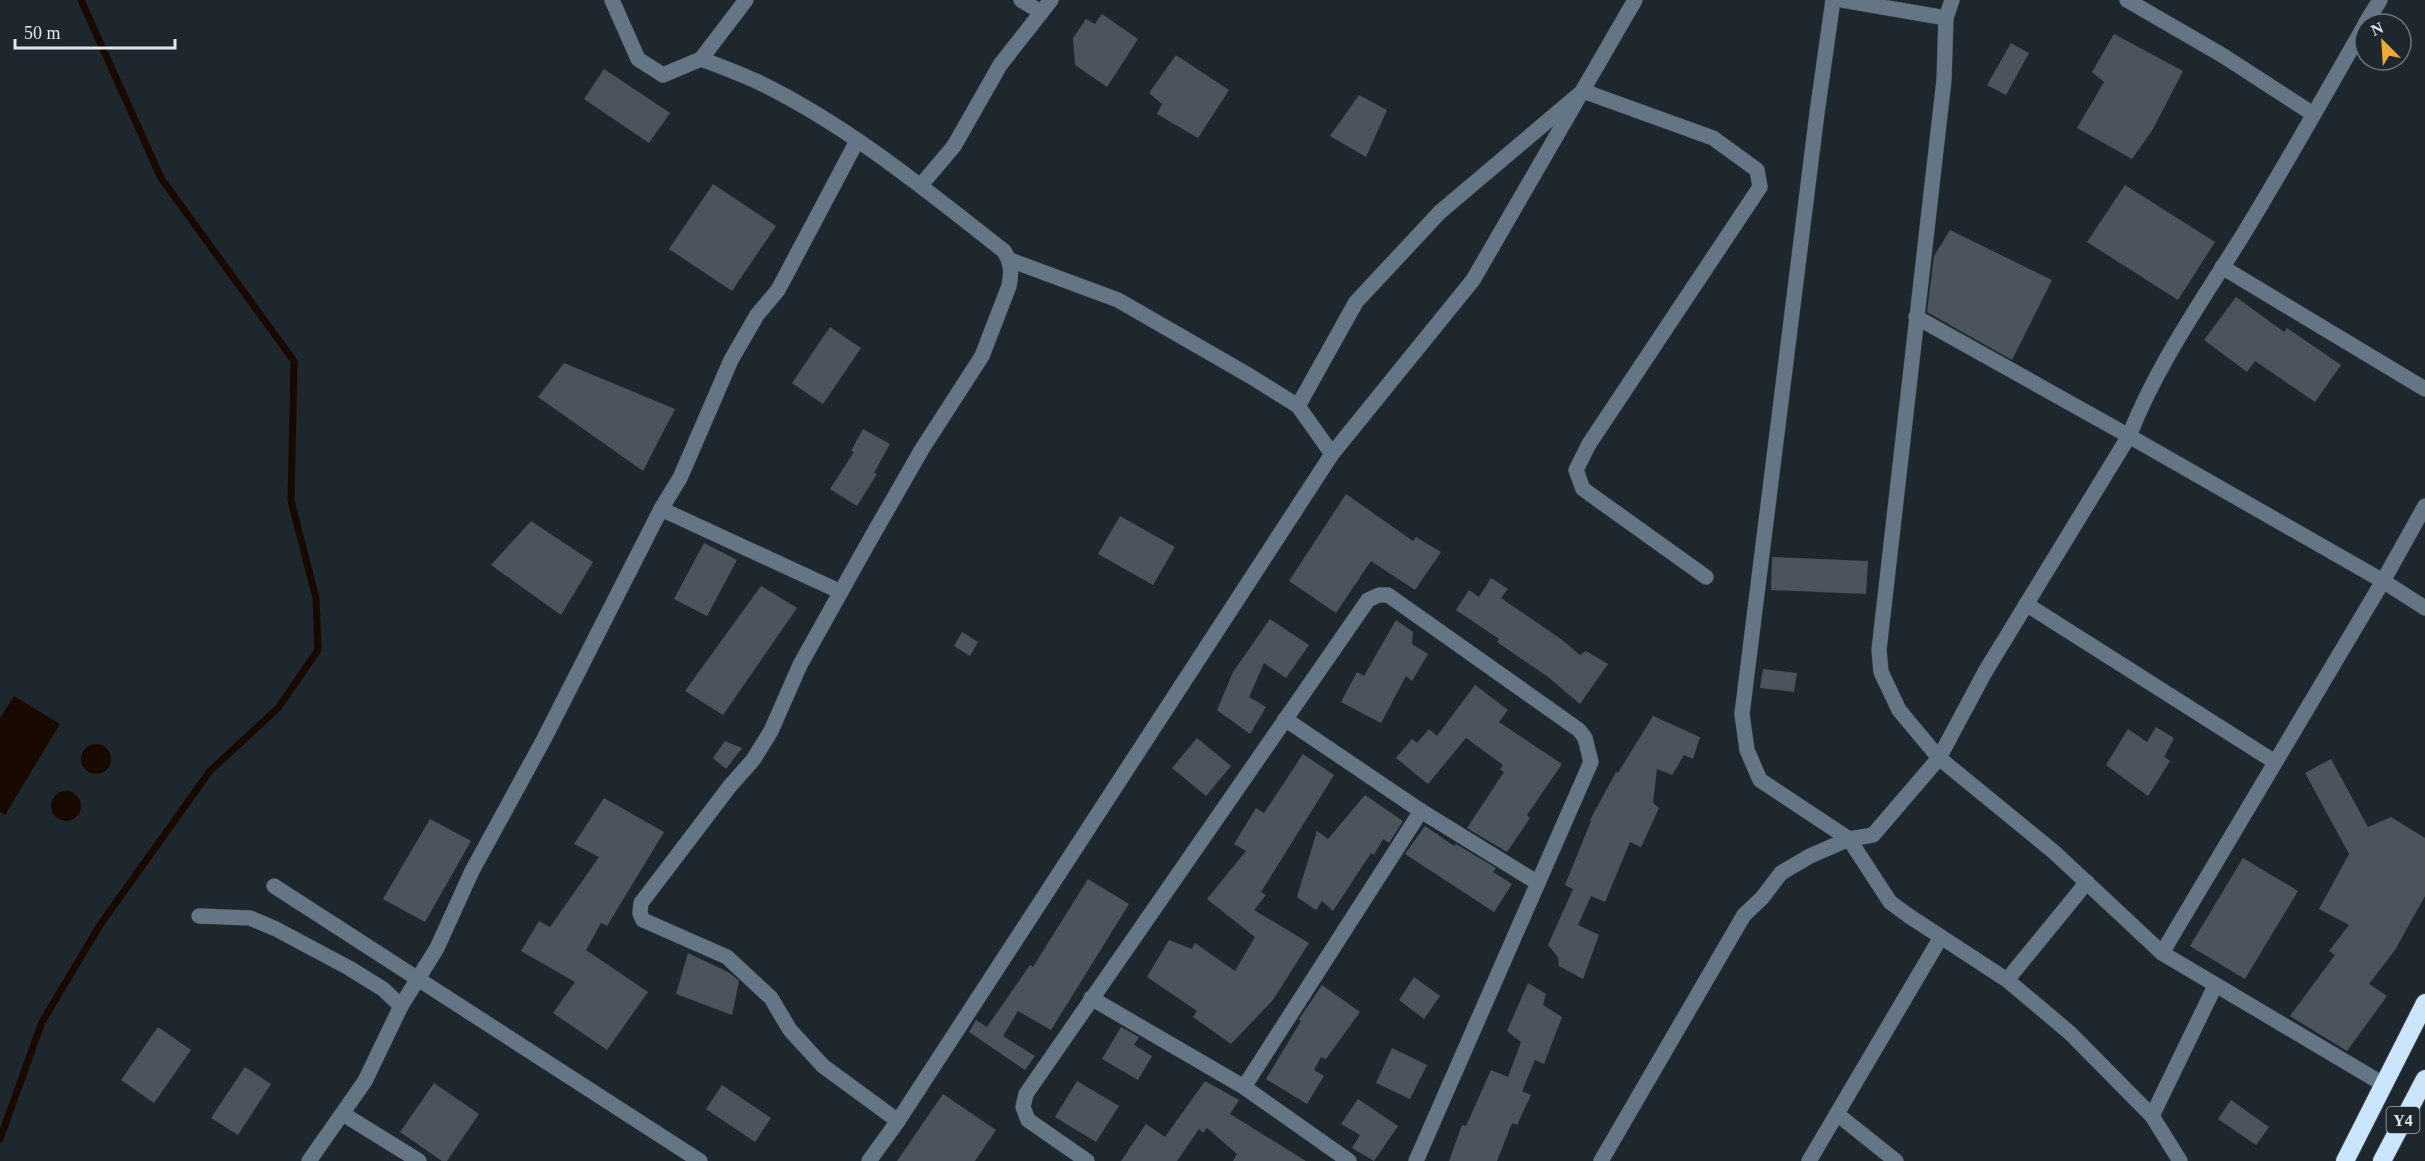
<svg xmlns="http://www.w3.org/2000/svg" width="2425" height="1161" font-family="Georgia,serif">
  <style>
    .water { fill: #170900 }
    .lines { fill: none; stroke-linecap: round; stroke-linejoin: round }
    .stream { stroke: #170900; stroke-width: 7 }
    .building { fill: #4b545c }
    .minor-casing { stroke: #3a4248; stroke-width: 16 }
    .highway-casing { stroke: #3a4248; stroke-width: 20 }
    .minor { stroke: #647685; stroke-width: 15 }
    .highway { stroke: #cae5fc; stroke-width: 18 }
    .labels { text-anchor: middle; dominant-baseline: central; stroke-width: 5; stroke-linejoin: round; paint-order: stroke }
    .shield { fill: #1f272e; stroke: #a7adb2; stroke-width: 1.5 }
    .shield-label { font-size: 16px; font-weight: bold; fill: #e1e7eb }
  </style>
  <rect width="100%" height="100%" fill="#1f272e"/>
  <!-- water -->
  <g class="water">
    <path d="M 14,696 L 60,724 L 5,815 L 0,812 L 0,718 Z"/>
    <circle cx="96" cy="759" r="15"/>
    <circle cx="66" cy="806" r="15"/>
  </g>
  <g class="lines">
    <!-- stream -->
    <path class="stream" d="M 0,1139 L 42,1022 L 100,925 L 210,771 L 278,708 L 318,650 L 316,598 L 291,501 L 294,361 L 161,178 L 81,0"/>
  </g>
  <!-- building -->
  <g class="building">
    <path d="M 1102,14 L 1138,39 L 1107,87 L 1075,65 L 1073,38 L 1086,19 L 1095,24 Z"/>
    <path d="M 2114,34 L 2183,71 L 2153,129 L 2132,159 L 2077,128 L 2104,82 L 2092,72 Z"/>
    <path d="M 2011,43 L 2029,53 L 2006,95 L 1987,85 Z"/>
    <path d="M 1176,55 L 1229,90 L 1198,138 L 1157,114 L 1162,104 L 1149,93 Z"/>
    <path d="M 604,69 L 670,113 L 649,143 L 584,99 Z"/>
    <path d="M 1359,95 L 1387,110 L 1366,157 L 1330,136 Z"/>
    <path d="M 713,184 L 776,226 L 732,291 L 669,249 Z"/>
    <path d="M 2125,185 L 2215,242 L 2178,300 L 2087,242 Z"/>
    <path d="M 1950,230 L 2052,280 L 2012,360 L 1927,312 L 1934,256 Z"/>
    <path d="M 2236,297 L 2284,332 L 2287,328 L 2341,365 L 2315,402 L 2255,361 L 2247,372 L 2204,340 Z"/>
    <path d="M 830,327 L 861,348 L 823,404 L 792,383 Z"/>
    <path d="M 564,363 L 675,409 L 643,471 L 538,397 Z"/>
    <path d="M 863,429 L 890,444 L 874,473 L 877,474 L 857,506 L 830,489 L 854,452 L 851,451 Z"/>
    <path d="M 1346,494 L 1413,541 L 1416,537 L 1441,552 L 1415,590 L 1371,561 L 1336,613 L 1289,581 Z"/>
    <path d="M 1120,516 L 1175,547 L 1153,585 L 1098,554 Z"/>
    <path d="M 531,521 L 593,562 L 561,615 L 491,565 Z"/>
    <path d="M 704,543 L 737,560 L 707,616 L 674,599 Z"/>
    <path d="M 1772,557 L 1868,561 L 1866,594 L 1771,590 Z"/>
    <path d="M 1491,578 L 1508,589 L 1501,598 L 1561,639 L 1580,655 L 1586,651 L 1608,664 L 1580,704 L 1548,677 L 1497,642 L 1499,639 L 1456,610 L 1469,590 L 1479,597 Z"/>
    <path d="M 761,586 L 797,608 L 723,715 L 685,691 Z"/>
    <path d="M 1270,619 L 1309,645 L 1286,678 L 1264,663 L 1249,697 L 1266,707 L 1250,734 L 1217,710 L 1233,672 Z"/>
    <path d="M 1396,620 L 1413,632 L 1412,644 L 1428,654 L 1412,681 L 1406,676 L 1381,723 L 1341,702 L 1357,672 L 1364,676 Z"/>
    <path d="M 962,632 L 978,642 L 970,656 L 954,646 Z"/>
    <path d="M 1763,669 L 1797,673 L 1794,692 L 1760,688 Z"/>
    <path d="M 1475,685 L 1508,710 L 1499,722 L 1562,764 L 1527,815 L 1530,818 L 1507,852 L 1467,828 L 1504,772 L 1500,770 L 1503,765 L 1466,738 L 1428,784 L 1396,758 L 1412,739 L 1417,743 L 1429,729 L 1437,736 Z"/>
    <path d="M 1653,716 L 1700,737 L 1693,759 L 1684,755 L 1672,775 L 1657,769 L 1653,803 L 1659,808 L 1641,847 L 1630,842 L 1605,902 L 1591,896 L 1578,925 L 1599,935 L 1583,979 L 1559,966 L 1558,957 L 1548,945 L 1573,889 L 1565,885 L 1591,821 L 1590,820 L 1616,772 L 1618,773 Z"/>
    <path d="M 2156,727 L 2174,738 L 2164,757 L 2170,761 L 2148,796 L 2106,765 L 2128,729 L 2147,742 Z"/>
    <path d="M 1197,738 L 1231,766 L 1206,796 L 1172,768 Z"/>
    <path d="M 725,741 L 742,748 L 726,769 L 713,758 Z"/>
    <path d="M 1303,754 L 1334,775 L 1261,892 L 1266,895 L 1254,910 L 1309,943 L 1273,1000 L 1231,1044 L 1193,1017 L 1197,1011 L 1147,977 L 1169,940 L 1192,949 L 1195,943 L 1235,971 L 1255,937 L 1207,899 L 1246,851 L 1234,844 L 1256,808 L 1264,813 Z"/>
    <path d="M 2331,759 L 2368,827 L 2391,817 L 2425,838 L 2425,896 L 2395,950 L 2369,984 L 2387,996 L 2347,1051 L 2290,1016 L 2335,955 L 2329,951 L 2349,925 L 2319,909 L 2349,854 L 2305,773 Z"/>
    <path d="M 1365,795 L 1403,821 L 1389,843 L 1383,839 L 1374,855 L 1371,853 L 1333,911 L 1322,901 L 1316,910 L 1297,897 L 1317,831 L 1328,839 Z"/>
    <path d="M 604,798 L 664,832 L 607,926 L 601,923 L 586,950 L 648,992 L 607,1050 L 553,1013 L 575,982 L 521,951 L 539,921 L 550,927 L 599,857 L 574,844 Z"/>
    <path d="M 430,819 L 471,841 L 425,922 L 383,899 Z"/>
    <path d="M 1425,826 L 1454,846 L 1456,844 L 1496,868 L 1493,872 L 1512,884 L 1494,912 L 1405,854 Z"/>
    <path d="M 2243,858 L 2298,891 L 2245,979 L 2190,946 Z"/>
    <path d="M 1088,879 L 1129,904 L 1051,1030 L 1018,1011 L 1003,1036 L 1035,1056 L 1025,1070 L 969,1032 L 976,1020 L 987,1027 L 1030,965 L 1033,967 Z"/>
    <path d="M 688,953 L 730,973 L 739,981 L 732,1015 L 676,994 Z"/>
    <path d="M 1414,977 L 1440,996 L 1424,1019 L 1399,1000 Z"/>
    <path d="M 1528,983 L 1546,994 L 1543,1005 L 1562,1017 L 1544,1064 L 1535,1060 L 1522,1091 L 1531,1095 L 1517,1125 L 1512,1123 L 1497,1161 L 1449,1161 L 1462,1125 L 1466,1126 L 1491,1070 L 1508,1077 L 1521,1042 L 1507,1031 Z"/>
    <path d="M 1322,985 L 1360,1012 L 1326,1059 L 1321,1057 L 1314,1070 L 1324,1076 L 1307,1104 L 1266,1079 L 1301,1021 L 1299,1019 Z"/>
    <path d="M 158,1027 L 191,1050 L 154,1103 L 121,1080 Z"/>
    <path d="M 1121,1027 L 1139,1037 L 1134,1045 L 1152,1056 L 1138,1080 L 1102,1059 Z"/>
    <path d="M 1392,1048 L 1427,1065 L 1410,1099 L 1376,1083 Z"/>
    <path d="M 245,1067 L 271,1084 L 238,1135 L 211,1118 Z"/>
    <path d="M 1077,1081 L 1119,1106 L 1096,1142 L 1055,1117 Z"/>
    <path d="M 1205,1081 L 1239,1100 L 1230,1114 L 1306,1161 L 1233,1161 L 1237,1154 L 1207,1128 L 1203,1133 L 1199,1129 L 1177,1161 L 1121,1161 L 1146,1124 L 1165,1137 Z"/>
    <path d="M 434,1083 L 479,1114 L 447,1161 L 442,1161 L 400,1132 Z"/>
    <path d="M 722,1085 L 771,1118 L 755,1142 L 706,1109 Z"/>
    <path d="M 943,1094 L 996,1130 L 975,1161 L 897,1161 Z"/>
    <path d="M 1358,1099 L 1398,1126 L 1374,1161 L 1352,1148 L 1360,1135 L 1341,1124 Z"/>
    <path d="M 2231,1100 L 2269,1127 L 2256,1145 L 2218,1119 Z"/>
  </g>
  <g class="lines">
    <defs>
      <g id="minor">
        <path d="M 612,0 L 638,59 L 663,75 L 701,59 C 720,66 738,73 756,81 C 846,124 926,190 1004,251 C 1011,262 1012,272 1009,286 L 982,356 L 922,449 L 867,545 L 800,665 L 771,731 L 753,760 L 730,786 L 641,903 L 640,913 L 643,920 L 727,957 L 771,998 L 790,1030 L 823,1066 L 898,1121"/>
        <path d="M 1021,0 L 1041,12"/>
        <path d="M 1842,0 L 1946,18"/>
        <path d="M 1952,0 L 1946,18 L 1944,80 L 1879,650 L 1881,672 L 1899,710 L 1939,758 L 2054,852 L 2162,953 L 2383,1084"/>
        <path d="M 2127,0 L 2222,55 L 2313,114"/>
        <path d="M 2365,24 L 2380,0"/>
        <path d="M 701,59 L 746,0"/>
        <path d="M 921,185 L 954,146 L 1000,65 L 1051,0"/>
        <path d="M 1010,260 L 1118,300 L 1250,376 L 1298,406 L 1332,454"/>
        <path d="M 2222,267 L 2425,389"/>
        <path d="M 1916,317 L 2129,436 L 2383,581 L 2425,608"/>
        <path d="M 1298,406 L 1356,302 L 1440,212 L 1583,91 L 1713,138 L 1757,170 L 1760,187 L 1589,444 L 1576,470 L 1583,489 L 1706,577"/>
        <path d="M 661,509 L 841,592"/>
        <path d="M 2026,604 L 2275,762"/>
        <path d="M 1285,719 L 1421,811 L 1538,883"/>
        <path d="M 274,886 L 700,1161"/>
        <path d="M 199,916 L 250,918 L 276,929 L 349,968 L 383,989 L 401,1006 L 437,948 L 472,871 L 544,739 L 661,509 L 680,478 L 731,360 L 757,315 L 778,290 L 857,141"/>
        <path d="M 2162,953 L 2383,581 L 2425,506"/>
        <path d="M 2007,980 L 2087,882"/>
        <path d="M 1091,998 L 1244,1087 L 1349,1161"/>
        <path d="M 1244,1087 L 1421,811"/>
        <path d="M 343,1114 L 419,1161"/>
        <path d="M 1837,1114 L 1896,1161"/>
        <path d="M 2152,1116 L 2215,986"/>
        <path d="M 309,1161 L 365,1081 L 401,1006"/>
        <path d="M 869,1161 L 898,1121 L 1332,454 L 1473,280 L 1635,0"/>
        <path d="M 1087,1161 L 1028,1120 L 1023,1107 L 1026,1094 L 1368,600 L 1379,595 L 1388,595 L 1579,730 L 1585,738 L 1591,762 L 1416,1161"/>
        <path d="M 1601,1161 L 1744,915 L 1762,898 L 1781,873 L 1810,856 L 1849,839 L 1760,780 L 1747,750 L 1742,714 L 1817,113 L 1833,0"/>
        <path d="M 1809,1161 L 1941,937"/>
        <path d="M 2180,1161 L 2152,1116 L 2070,1033 L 2007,980 L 1909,916 L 1890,902 L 1849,839 L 1873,835 L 1939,758 L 1985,672 L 2129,436 C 2157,365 2201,302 2241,238 C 2284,168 2324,96 2365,25"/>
      </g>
      <g id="highway">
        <path d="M 2345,1161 L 2425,1003"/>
        <path d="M 2382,1161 L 2425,1079"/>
      </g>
    </defs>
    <!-- minor casing -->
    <use href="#minor" class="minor-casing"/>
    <!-- highway casing -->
    <use href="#highway" class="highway-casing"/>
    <!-- minor -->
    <use href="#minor" class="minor"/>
    <!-- highway -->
    <use href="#highway" class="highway"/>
  </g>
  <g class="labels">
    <!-- shield labels -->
    <rect class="shield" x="2386.5" y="1107" width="33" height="26" rx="4.5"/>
    <g class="shield-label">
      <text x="2403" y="1120">Y4</text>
    </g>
  </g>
  <!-- north arrow -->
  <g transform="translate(2383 42) rotate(336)"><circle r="28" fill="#1f272e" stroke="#6d747a" stroke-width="1.5"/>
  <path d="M0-4.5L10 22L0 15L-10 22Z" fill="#eda83c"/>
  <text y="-9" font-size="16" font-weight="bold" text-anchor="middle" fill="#e1e7eb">N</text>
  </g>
  <!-- scale -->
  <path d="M15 39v9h160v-9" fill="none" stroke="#e1e7eb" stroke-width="3"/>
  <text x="24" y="39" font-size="18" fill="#e1e7eb" stroke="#1f272e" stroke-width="4.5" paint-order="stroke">50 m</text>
</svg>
